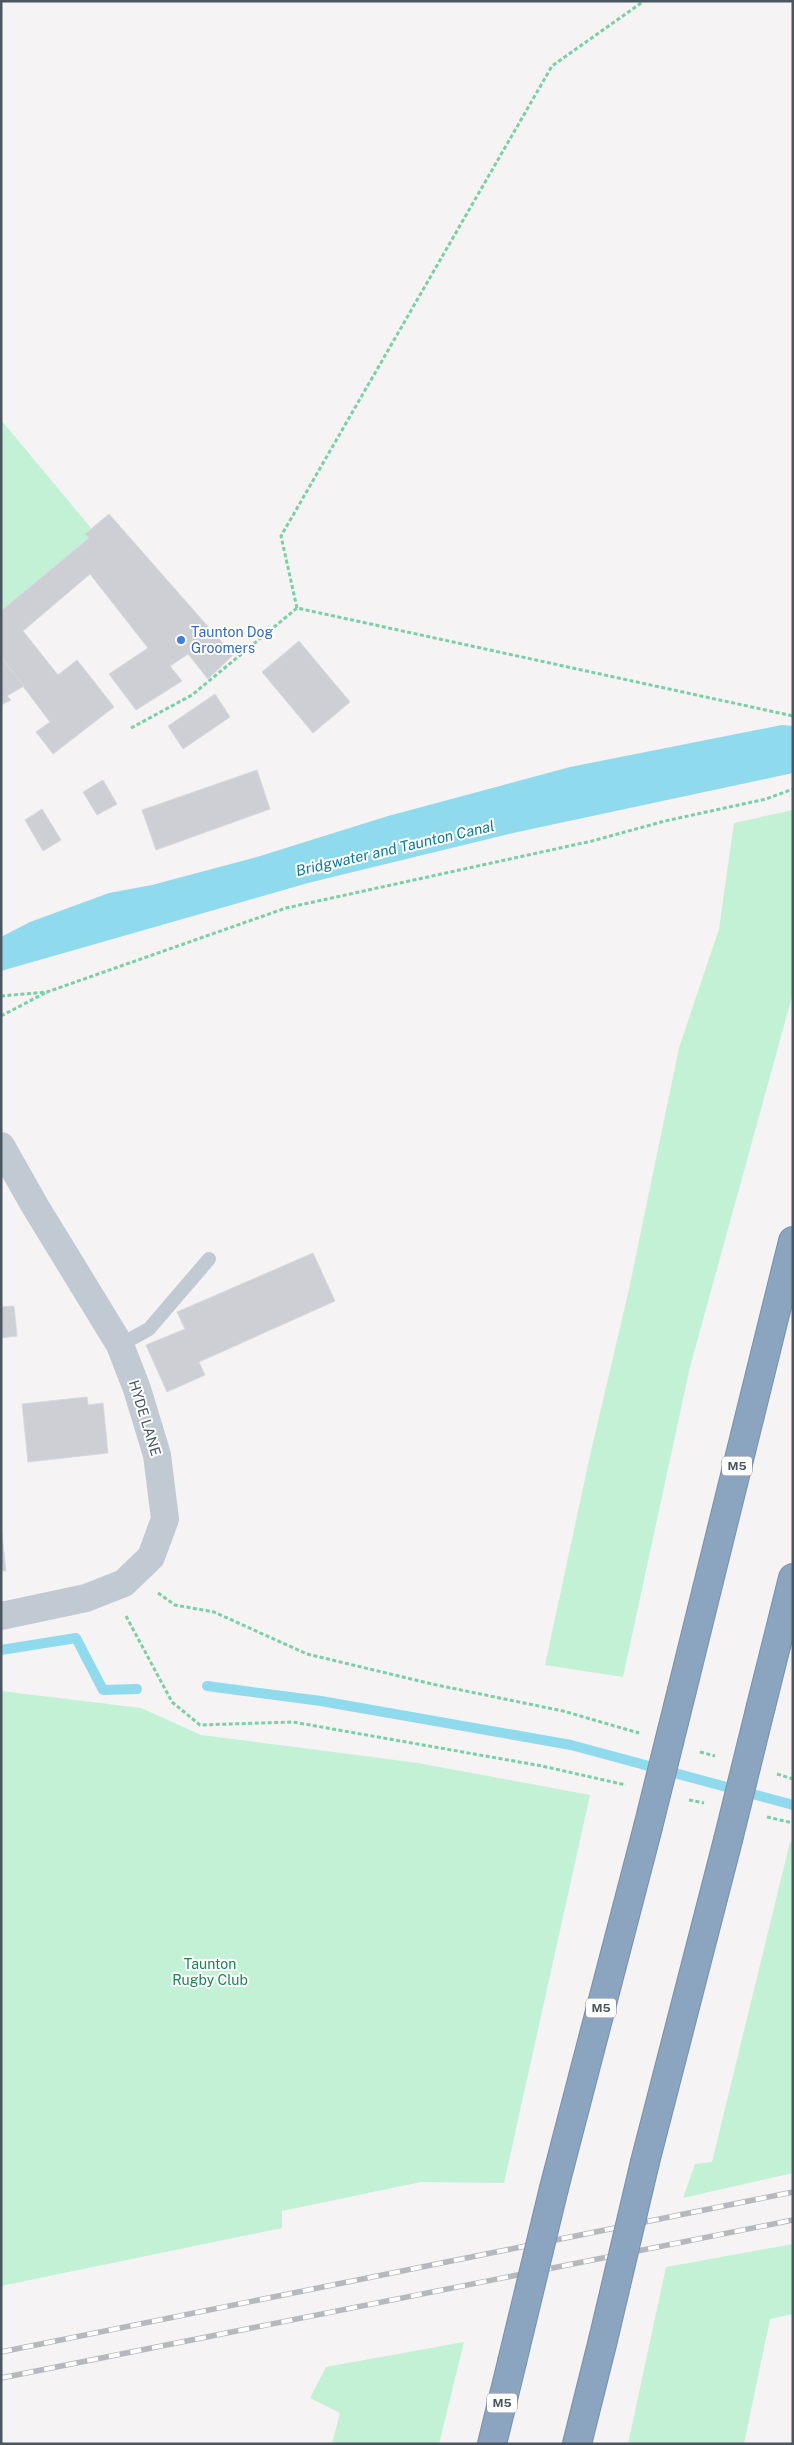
<svg xmlns="http://www.w3.org/2000/svg" width="794" height="2445" font-family="'Public Sans',sans-serif">
  <style>
    .green { fill: #c3f1d5 }
    .water { fill: #90daee }
    .lines { fill: none; stroke-linecap: round; stroke-linejoin: round }
    .stream { stroke: #90daee; stroke-width: 10 }
    .building { fill: #cdcfd5; stroke: #d7d9de }
    .highway-casing { stroke: #7690ad; stroke-width: 30 }
    .path { stroke: #7ad0a6; stroke-width: 3; stroke-dasharray: 4 2.5; stroke-linecap: butt }
    .lane { stroke: #c1cad2; stroke-width: 14 }
    .street { stroke: #c1cad2; stroke-width: 28 }
    .highway { stroke: #8ba5c1; stroke-width: 28 }
    .rail-casing { stroke: #b5b8bd; stroke-width: 5.5 }
    .rail { stroke: #fff; stroke-width: 4; stroke-dasharray: 11; stroke-linecap: butt }
    .highway-bridge-casing { stroke: #7690ad; stroke-width: 30; stroke-linecap: butt }
    .highway-bridge { stroke: #8ba5c1; stroke-width: 28 }
    .shop-dot { fill: #3f7fe0; stroke: #fff; stroke-width: 2 }
    .labels { text-anchor: middle; dominant-baseline: central; stroke-width: 4; stroke-linejoin: round; paint-order: stroke }
    .shield { fill: #fff; stroke: #808990; stroke-width: 1 }
    .shield-label { font-size: 12px; font-weight: bold; fill: #4a5661 }
    .shop-label { font-size: 14px; fill: #366cbe; stroke: #fff; text-anchor: start }
    .street-label { font-size: 14px; fill: #4a5661; stroke: #fff }
    .park-label { font-size: 14px; fill: #17864f; stroke: #fff }
    .water-label { font-size: 15px; font-style: italic; fill: #0c7c9b; stroke: #fff }
  </style>
  <rect width="100%" height="100%" fill="#f5f3f3"/>
  <!-- green -->
  <g class="green">
    <path d="M 1,420 L 91,528 L 85,534 L 89,538 L 1,611 Z"/>
    <path d="M 793,810 L 793,993 L 690,1367 L 623,1677 L 545,1665 L 589,1460 L 629,1289 L 679,1048 L 719,929 L 734,823 Z"/>
    <path d="M 1,1691 L 141,1708 L 201,1735 L 418,1763 L 590,1795 L 504,2183 L 421,2182 L 282,2211 L 282,2228 L 1,2286 Z"/>
    <path d="M 790,1842 L 793,1843 L 793,2173 L 683,2198 L 695,2164 L 712,2162 Z"/>
    <path d="M 793,2244 L 793,2314 L 770,2319 L 744,2444 L 628,2444 L 666,2267 Z"/>
    <path d="M 464,2342 L 439,2444 L 332,2444 L 340,2413 L 310,2398 L 326,2367 Z"/>
  </g>
  <!-- water -->
  <path class="water" d="M 782,725 L 793,726 L 793,773 L 513,833 L 308,883 L 1,971 L 1,937 L 30,922 L 109,893 L 152,885 L 257,857 L 388,816 L 570,767 Z"/>
  <g class="lines">
    <!-- stream -->
    <g class="stream">
      <path d="M 1,1650 L 76,1638 L 103,1690 L 137,1689"/>
      <path d="M 207,1686 L 321,1701 L 571,1745 L 793,1805"/>
    </g>
  </g>
  <!-- building -->
  <g class="building">
    <path d="M 109,514 L 233,655 L 208,679 L 188,654 L 170,666 L 182,681 L 136,710 L 109,674 L 148,648 L 90,574 L 23,631 L 58,675 L 77,660 L 114,707 L 53,754 L 36,732 L 50,722 L 1,657 L 1,611 L 89,538 L 85,534 Z"/>
    <path d="M 299,641 L 350,702 L 313,733 L 262,672 Z"/>
    <path d="M 1,657 L 24,686 L 7,696 L 11,700 L 1,705 Z"/>
    <path d="M 215,694 L 230,717 L 183,749 L 168,726 Z"/>
    <path d="M 257,770 L 270,809 L 156,850 L 142,810 Z"/>
    <path d="M 103,780 L 117,804 L 97,815 L 83,792 Z"/>
    <path d="M 42,809 L 61,840 L 43,851 L 25,820 Z"/>
    <path d="M 313,1253 L 335,1301 L 199,1362 L 205,1375 L 167,1392 L 146,1345 L 185,1329 L 177,1312 Z"/>
    <path d="M 14,1306 L 17,1336 L 1,1338 L 1,1307 Z"/>
    <path d="M 87,1397 L 88,1405 L 103,1403 L 108,1453 L 28,1462 L 22,1404 Z"/>
    <path d="M 1,1526 L 6,1571 L 1,1571 Z"/>
  </g>
  <g class="lines">
    <defs>
      <g id="highway">
        <path d="M 682,1690 L 793,1241"/>
        <path d="M 761,1706 L 793,1578"/>
        <path d="M 645,2162 L 728,1840"/>
        <path d="M 554,2188 L 648,1827"/>
        <path d="M 492,2444 L 512,2362"/>
        <path d="M 577,2444 L 603,2340"/>
      </g>
    </defs>
    <!-- highway casing -->
    <use href="#highway" class="highway-casing"/>
    <!-- path -->
    <g class="path">
      <path d="M 297,608 L 281,536 L 552,66 L 644,1"/>
      <path d="M 131,728 L 192,695 L 297,608 L 793,716"/>
      <path d="M 1,996 L 47,992 L 286,908 L 592,841 L 665,821 L 766,799 L 793,789"/>
      <path d="M 1,1016 L 45,993"/>
      <path d="M 158,1593 L 175,1605 L 214,1612 L 307,1654 L 432,1684 L 563,1711 L 639,1733"/>
      <path d="M 126,1616 L 172,1702 L 200,1725 L 293,1722 L 542,1766 L 626,1785"/>
      <path d="M 700,1752 L 715,1756"/>
      <path d="M 777,1774 L 793,1779"/>
      <path d="M 689,1800 L 704,1803"/>
      <path d="M 767,1817 L 793,1823"/>
    </g>
    <!-- lane -->
    <path class="lane" d="M 120,1345 L 149,1329 L 209,1259"/>
    <!-- street -->
    <path class="street" d="M 1,1146 L 35,1206 L 120,1345 L 137,1389 L 157,1455 L 165,1519 L 151,1557 L 124,1583 L 86,1598 L 1,1616"/>
    <!-- highway -->
    <use href="#highway" class="highway"/>
    <defs>
      <g id="rail">
        <path d="M 1,2352 L 793,2192"/>
        <path d="M 1,2378 L 793,2220"/>
      </g>
    </defs>
    <!-- rail casing -->
    <use href="#rail" class="rail-casing"/>
    <!-- rail -->
    <use href="#rail" class="rail"/>
    <defs>
      <g id="highway-bridge">
        <path d="M 648,1827 L 682,1690"/>
        <path d="M 728,1840 L 761,1706"/>
        <path d="M 603,2340 L 645,2162"/>
        <path d="M 512,2362 L 554,2188"/>
      </g>
    </defs>
    <!-- highway-bridge casing -->
    <use href="#highway-bridge" class="highway-bridge-casing"/>
    <!-- highway-bridge -->
    <use href="#highway-bridge" class="highway-bridge"/>
  </g>
  <!-- markers -->
  <circle class="shop-dot" cx="181" cy="640" r="5"/>
  <g class="labels">
    <!-- shield labels -->
    <g class="shield">
      <rect x="722" y="1456.5" width="30" height="19" rx="4"/>
      <rect x="586" y="1998.5" width="30" height="19" rx="4"/>
      <rect x="487" y="2393.5" width="30" height="19" rx="4"/>
    </g>
    <g class="shield-label">
      <text x="737" y="1466">M5</text>
      <text x="601" y="2008">M5</text>
      <text x="502" y="2403">M5</text>
    </g>
    <!-- shop labels -->
    <g class="shop-label">
      <text x="191" y="632">Taunton Dog<tspan x="191" dy="16">Groomers</tspan></text>
    </g>
    <!-- street labels -->
    <g class="street-label">
      <text transform="translate(145 1418) rotate(73)">HYDE LANE</text>
    </g>
    <!-- park labels -->
    <g class="park-label">
      <text x="210" y="1964">Taunton<tspan x="210" dy="16">Rugby Club</tspan></text>
    </g>
    <!-- water labels -->
    <g class="water-label">
      <text transform="translate(395 848) rotate(-13)">Bridgwater and Taunton Canal</text>
    </g>
  </g>
  <!-- border -->
  <rect width="794" height="2445" fill="none" stroke="#4a5661" stroke-width="5"/>
</svg>
